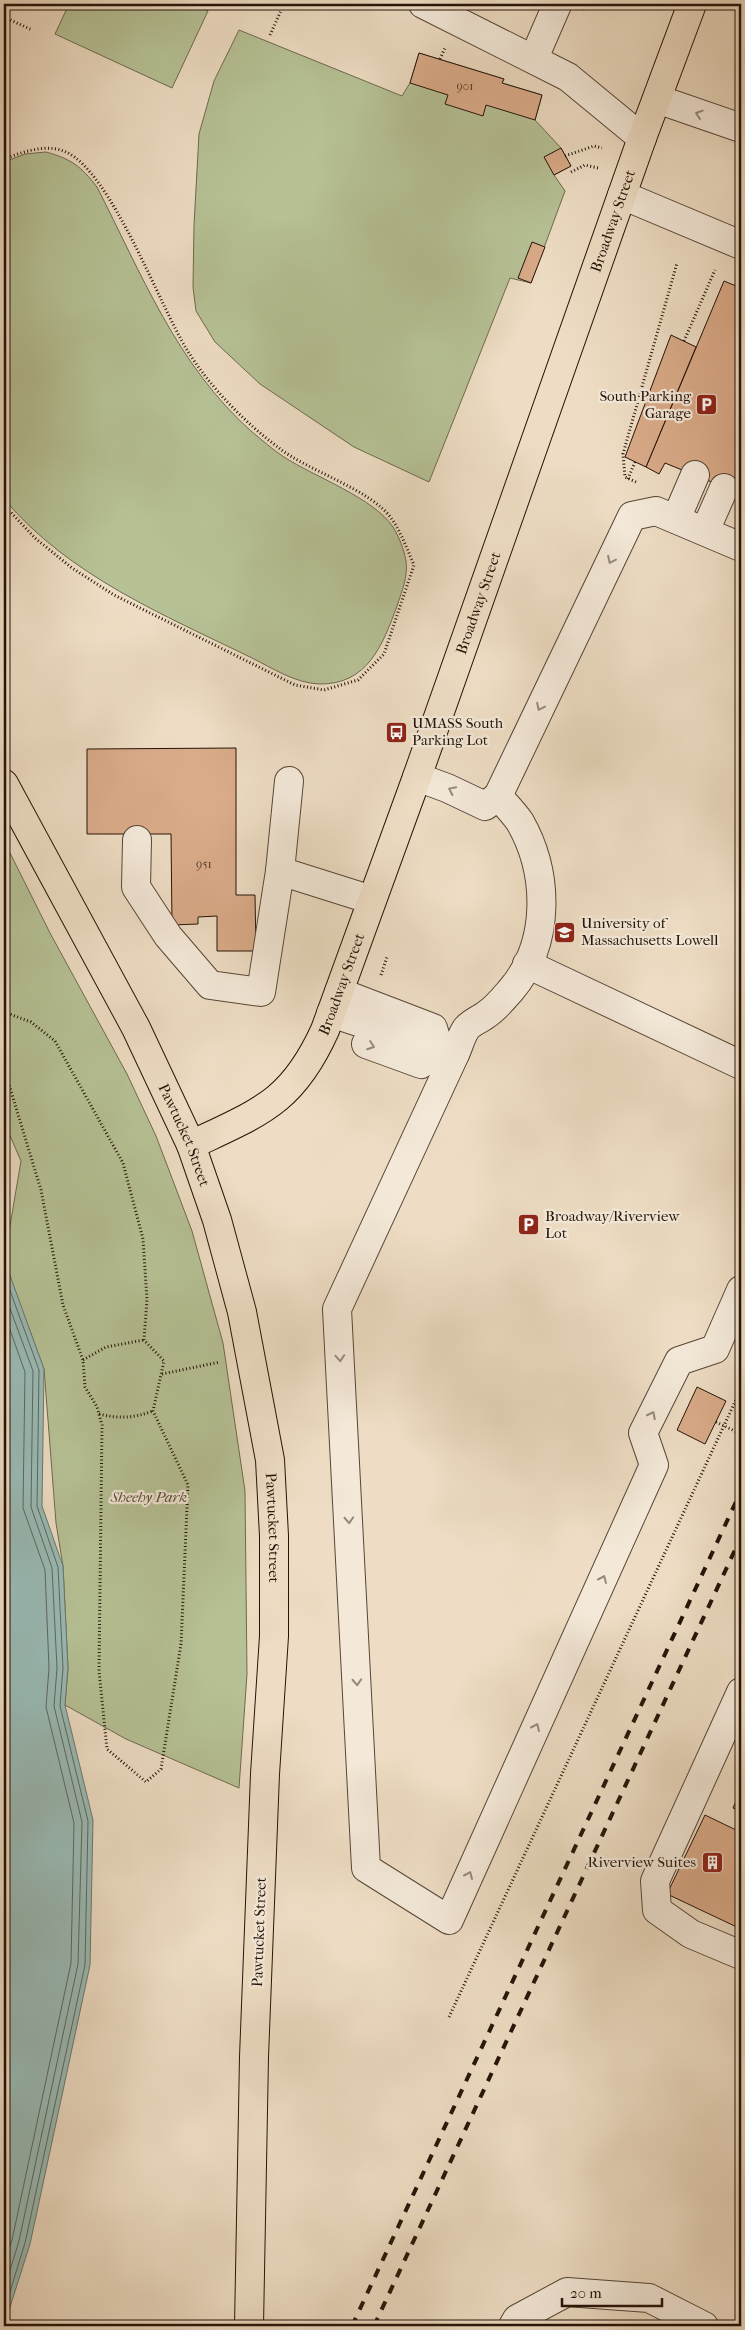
<svg xmlns="http://www.w3.org/2000/svg" width="745" height="2330" font-family="'IM FELL French Canon',serif">
  <style>
    .green { fill: #b6c296; stroke: #6d6a4f }
    .water { fill: #99bbb6; stroke: #6a7870 }
    .lines { fill: none; stroke-linecap: round; stroke-linejoin: round }
    .shore { stroke: #5e675f; stroke-width: 1 }
    .building { fill: #daab89; stroke: #241308 }
    .minor-casing { stroke: #564637; stroke-width: 30 }
    .major-casing { stroke: #241308; stroke-width: 30 }
    .path { stroke: #241308; stroke-width: 3; stroke-dasharray: 1 2.5; stroke-linecap: butt }
    .minor { stroke: #f4e9d9; stroke-width: 28 }
    .major { stroke: #eeddc4; stroke-width: 28 }
    .rail { stroke: #241308; stroke-width: 4; stroke-dasharray: 9 9; stroke-linecap: butt }
    .path-bridge { stroke: #241308; stroke-width: 3; stroke-dasharray: 1 2.5; stroke-linecap: butt }
    .oneway { stroke: #96897b }
    .labels { text-anchor: middle; dominant-baseline: central; stroke-width: 4.5; stroke-linejoin: round; paint-order: stroke }
    .number-label { font-size: 12px; fill: #523928 }
    .street-label { font-size: 15px; fill: #241308; stroke: #f4e9d9 }
    .poi-label { font-size: 15px; fill: #241308; stroke: #f4e9d9; text-anchor: start }
    .park-label { font-size: 15px; font-style: italic; fill: #57503a; stroke: #f4e9d9 }
  </style>
  <rect width="100%" height="100%" fill="#eeddc4"/>
  <filter id="stains"><feTurbulence type="fractalNoise" baseFrequency=".004" numOctaves="4"/><feColorMatrix values="0 0 0 0 .2 0 0 0 0 .09 0 0 0 0 .02 0 0 0 .5 -.17"/></filter>
  <radialGradient id="worn" r=".72"><stop offset=".6" stop-color="#630" stop-opacity="0"/><stop offset="1" stop-color="#630" stop-opacity=".3"/></radialGradient>
  <!-- green -->
  <g class="green">
    <path d="M 69,4 L 192,4 L 208,11 L 172,88 L 55,34 Z"/>
    <path d="M 239,30 L 402,96 L 410,83 L 419,53 L 504,79 L 502,83 L 542,95 L 535,120 L 561,148 L 571,166 L 554,175 L 565,191 L 531,283 L 510,278 L 429,482 L 354,447 L 260,384 L 215,342 L 196,311 L 193,287 L 194,225 L 199,134 L 214,81 Z"/>
    <path d="M 46,152 C 71,159 81,166 97,187 C 141,273 177,365 251,431 C 262,440 273,450 284,457 C 313,476 374,498 393,527 C 399,537 404,549 406,561 C 408,577 402,591 397,606 C 383,644 368,685 319,684 C 295,683 272,668 252,658 C 164,615 69,576 4,499 L 4,162 L 25,154 Z"/>
    <path d="M 4,841 L 50,933 L 127,1074 L 156,1136 L 192,1231 L 223,1343 L 245,1491 L 247,1674 L 239,1788 L 126,1739 L 65,1705 L 68,1668 L 63,1566 L 56,1523 L 44,1369 L 4,1261 L 21,1161 L 4,1122 Z"/>
  </g>
  <!-- water -->
  <path class="water" d="M 4,1259 L 44,1369 L 42,1506 L 63,1566 L 68,1668 L 65,1705 L 93,1820 L 90,1965 L 30,2244 L 4,2326 Z"/>
  <g class="lines">
    <!-- shore -->
    <g class="shore">
      <path d="M 4,1274 L 39,1370 L 37,1506 L 58,1567 L 63,1668 L 60,1706 L 88,1821 L 85,1965 L 25,2243 L 4,2311"/>
      <path d="M 4,1292 L 33,1371 L 31,1507 L 52,1568 L 57,1668 L 54,1706 L 82,1822 L 78,1964 L 19,2241 L 4,2290"/>
      <path d="M 4,1313 L 25,1372 L 23,1508 L 45,1570 L 49,1668 L 46,1707 L 74,1823 L 71,1963 L 12,2240 L 4,2265"/>
    </g>
  </g>
  <!-- building -->
  <g class="building">
    <path d="M 570,4 L 587,4 L 584,10 Z"/>
    <path d="M 419,53 L 504,79 L 502,83 L 542,95 L 535,120 L 486,105 L 483,116 L 445,104 L 448,95 L 410,83 Z"/>
    <path d="M 561,148 L 571,166 L 554,175 L 544,157 Z"/>
    <path d="M 532,242 L 545,247 L 531,283 L 518,278 Z"/>
    <path d="M 724,281 L 741,288 L 741,494 L 665,463 L 659,474 L 646,467 Z"/>
    <path d="M 671,335 L 696,347 L 646,467 L 625,457 Z"/>
    <path d="M 236,748 L 236,895 L 255,895 L 256,951 L 217,951 L 217,916 L 198,917 L 198,924 L 172,925 L 171,834 L 87,834 L 87,749 Z"/>
    <path d="M 697,1387 L 726,1401 L 705,1444 L 677,1430 Z"/>
    <path d="M 741,1790 L 741,1812 L 733,1808 Z"/>
    <path d="M 705,1815 L 736,1830 L 741,1819 L 741,1929 L 667,1894 Z"/>
  </g>
  <g class="lines">
    <defs>
      <g id="minor">
        <path d="M 423,4 L 568,77 L 642,138"/>
        <path d="M 534,58 L 557,5"/>
        <path d="M 657,99 L 741,128"/>
        <path d="M 622,195 L 741,245"/>
        <path d="M 676,519 L 695,475"/>
        <path d="M 705,531 L 724,488"/>
        <path d="M 417,777 L 447,788 L 485,806 L 498,796 L 632,516 L 656,511 L 741,547"/>
        <path d="M 137,840 L 136,887 L 168,936 L 210,985 L 261,992 L 280,871 L 372,900"/>
        <path d="M 280,871 L 289,781"/>
        <path d="M 527,964 L 741,1065"/>
        <path d="M 339,992 L 433,1028 L 439,1048 L 421,1064 L 366,1044"/>
        <path d="M 331,1013 L 455,1054 C 459,1046 461,1036 466,1029 C 470,1023 481,1019 487,1014 C 496,1008 504,998 511,990 C 551,943 549,873 520,822 C 514,813 505,804 498,796"/>
        <path d="M 455,1054 L 337,1309 L 366,1868 L 449,1920 L 654,1465 L 643,1433 L 679,1361 L 715,1349 L 741,1290"/>
        <path d="M 741,1692 L 655,1881 L 657,1910 L 691,1934 L 741,1955"/>
        <path d="M 513,2326 L 517,2319 L 567,2292 L 649,2298 L 704,2326"/>
      </g>
      <g id="major">
        <path id="s1" d="M 4,784 L 136,1028 L 191,1145 L 217,1220 L 242,1312 L 270,1460 L 274,1536 L 274,1636 L 265,1774 L 254,2057 L 249,2326"/>
        <path id="s2" d="M 191,1145 C 260,1112 292,1103 325,1030 L 417,777 L 642,138 L 692,4"/>
      </g>
    </defs>
    <!-- minor casing -->
    <use href="#minor" class="minor-casing"/>
    <!-- major casing -->
    <use href="#major" class="major-casing"/>
    <!-- path -->
    <g class="path">
      <path d="M 4,17 L 32,30"/>
      <path d="M 270,35 L 284,4"/>
      <path d="M 440,59 L 445,48"/>
      <path d="M 565,156 L 594,146 L 602,148"/>
      <path d="M 4,159 C 23,152 46,143 66,152 C 111,172 159,304 187,350 C 210,387 244,422 279,448 C 308,471 370,489 391,518 C 401,532 407,549 414,565 L 384,654 L 358,680 L 324,690 L 295,685 L 114,595 L 72,568 L 35,538 L 4,505"/>
      <path d="M 571,172 L 585,165 L 598,168"/>
      <path d="M 684,341 L 715,270"/>
      <path d="M 628,479 L 635,462"/>
      <path d="M 636,482 L 625,477 L 623,454 L 677,263"/>
      <path d="M 381,975 L 387,957"/>
      <path d="M 4,1012 L 31,1022 L 55,1041 L 123,1163 L 143,1239 L 147,1300 L 144,1340 L 164,1361 L 153,1411 L 188,1485 L 181,1644 L 161,1769 L 146,1782 L 107,1749 L 99,1671 L 102,1425 L 97,1407 L 85,1387 L 83,1360 L 63,1305 L 41,1190 L 4,1068"/>
      <path d="M 83,1360 L 106,1347 L 144,1340"/>
      <path d="M 162,1374 L 220,1362"/>
      <path d="M 99,1414 C 119,1419 134,1418 153,1411"/>
      <path d="M 449,2017 L 741,1389"/>
    </g>
    <!-- minor -->
    <use href="#minor" class="minor"/>
    <!-- major -->
    <use href="#major" class="major"/>
    <!-- rail -->
    <g class="rail">
      <path d="M 352,2326 L 741,1491"/>
      <path d="M 374,2326 L 741,1537"/>
    </g>
    <!-- path-bridge -->
    <path class="path-bridge" d="M 716,1422 L 741,1434"/>
  </g>
  <!-- one-way arrows -->
  <defs><path id="oneway-chevron" d="M-2-3.5L2.5 0L-2 3.5" fill="none" stroke-width="1.6" stroke-linecap="round" stroke-linejoin="round" transform="scale(1.25)"/></defs>
  <g class="oneway">
    <use href="#oneway-chevron" transform="translate(699 114) rotate(-161)"/>
    <use href="#oneway-chevron" transform="translate(611 560) rotate(116)"/>
    <use href="#oneway-chevron" transform="translate(540 707) rotate(116)"/>
    <use href="#oneway-chevron" transform="translate(452 790) rotate(-154)"/>
    <use href="#oneway-chevron" transform="translate(371 1046) rotate(20)"/>
    <use href="#oneway-chevron" transform="translate(340 1358) rotate(86)"/>
    <use href="#oneway-chevron" transform="translate(652 1415) rotate(-63)"/>
    <use href="#oneway-chevron" transform="translate(349 1520) rotate(87)"/>
    <use href="#oneway-chevron" transform="translate(603 1579) rotate(-66)"/>
    <use href="#oneway-chevron" transform="translate(357 1682) rotate(87)"/>
    <use href="#oneway-chevron" transform="translate(536 1727) rotate(-66)"/>
    <use href="#oneway-chevron" transform="translate(469 1875) rotate(-66)"/>
  </g>
  <!-- icons -->
  <defs>
    <symbol id="parking-square" viewBox="-11 -11 22 22"><rect x="-9" y="-9" width="18" height="18" rx="4" fill="#8f2418" stroke="#f4e9d9"/><path d="M-3.5-5.5H1a3.5 3.5 0 0 1 0 7H-1V5.5H-3.5ZM-1-3.4V-.6H.8a1.4 1.4 0 0 0 0-2.8Z" fill="#fff"/></symbol>
    <symbol id="bus-square" viewBox="-11 -11 22 22"><rect x="-9" y="-9" width="18" height="18" rx="4" fill="#8f2418" stroke="#f4e9d9"/><path d="M-5-6H5V4H4V6H2V4H-2V6H-4V4H-5ZM-3.5-4V0h7V-4ZM-3.5 1.2v1.5H-2V1.2ZM2 1.2v1.5H3.5V1.2Z" fill="#fff"/></symbol>
    <symbol id="university-square" viewBox="-11 -11 22 22"><rect x="-9" y="-9" width="18" height="18" rx="4" fill="#8f2418" stroke="#f4e9d9"/><path d="M0-5L7-2L0 1L-7-2ZM-4 1L0 2.5L4 1V4Q0 6-4 4Z" fill="#fff"/></symbol>
    <symbol id="building-square" viewBox="-11 -11 22 22"><rect x="-9" y="-9" width="18" height="18" rx="4" fill="#8f2418" stroke="#f4e9d9"/><path d="M-4-6H4V6H1V3H-1V6H-4ZM-2.5-4.3h1.7v1.8h-1.7ZM.8-4.3h1.7v1.8H.8ZM-2.5-1h1.7V.8h-1.7ZM.8-1h1.7V.8H.8Z" fill="#fff"/></symbol>
  </defs>
  <g fill-rule="evenodd">
    <use href="#parking-square" x="694" y="392" width="25" height="25"/>
    <use href="#bus-square" x="384" y="720" width="25" height="25"/>
    <use href="#university-square" x="552" y="920" width="25" height="25"/>
    <use href="#parking-square" x="516" y="1212" width="25" height="25"/>
    <use href="#building-square" x="700" y="1850" width="25" height="25"/>
  </g>
  <g class="labels">
    <!-- number labels -->
    <g class="number-label">
      <text x="465" y="86">901</text>
      <text x="204" y="864">951</text>
    </g>
    <!-- street labels -->
    <g class="street-label">
      <text stroke="none"><textPath href="#s2" startOffset="1041">Broadway Street</textPath></text>
      <text stroke="none"><textPath href="#s2" startOffset="636">Broadway Street</textPath></text>
      <text stroke="none"><textPath href="#s2" startOffset="231">Broadway Street</textPath></text>
      <text stroke="none"><textPath href="#s1" startOffset="395">Pawtucket Street</textPath></text>
      <text stroke="none"><textPath href="#s1" startOffset="800">Pawtucket Street</textPath></text>
      <text transform="translate(259 1932) rotate(-88)">Pawtucket Street</text>
    </g>
    <!-- poi labels -->
    <g class="poi-label">
      <text x="691" y="396" text-anchor="end">South Parking<tspan x="691" dy="17">Garage</tspan></text>
      <text x="412" y="723">UMASS South<tspan x="412" dy="17">Parking Lot</tspan></text>
      <text x="581" y="923">University of<tspan x="581" dy="17">Massachusetts Lowell</tspan></text>
      <text x="545" y="1216">Broadway/Riverview<tspan x="545" dy="17">Lot</tspan></text>
      <text x="696" y="1862" text-anchor="end">Riverview Suites</text>
    </g>
    <!-- park labels -->
    <g class="park-label">
      <text x="149" y="1497">Sheehy Park</text>
    </g>
  </g>
  <!-- margin -->
  <rect width="745" height="2330" fill="none" stroke="#eeddc4" stroke-width="20"/>
  <rect x="5" y="5" width="735" height="2320" fill="none" stroke="#241308" stroke-width="2.5"/>
  <rect x="10" y="10" width="725" height="2310" fill="none" stroke="#241308"/>
  <!-- scale -->
  <path d="M562 2298v8h100v-8" fill="none" stroke="#241308" stroke-width="2.5"/>
  <text x="570" y="2298" font-size="15" fill="#241308" stroke="#f4e9d9" stroke-width="4" paint-order="stroke">20 m</text>
  <rect width="100%" height="100%" filter="url(#stains)"/>
  <rect width="100%" height="100%" fill="url(#worn)"/>
</svg>
